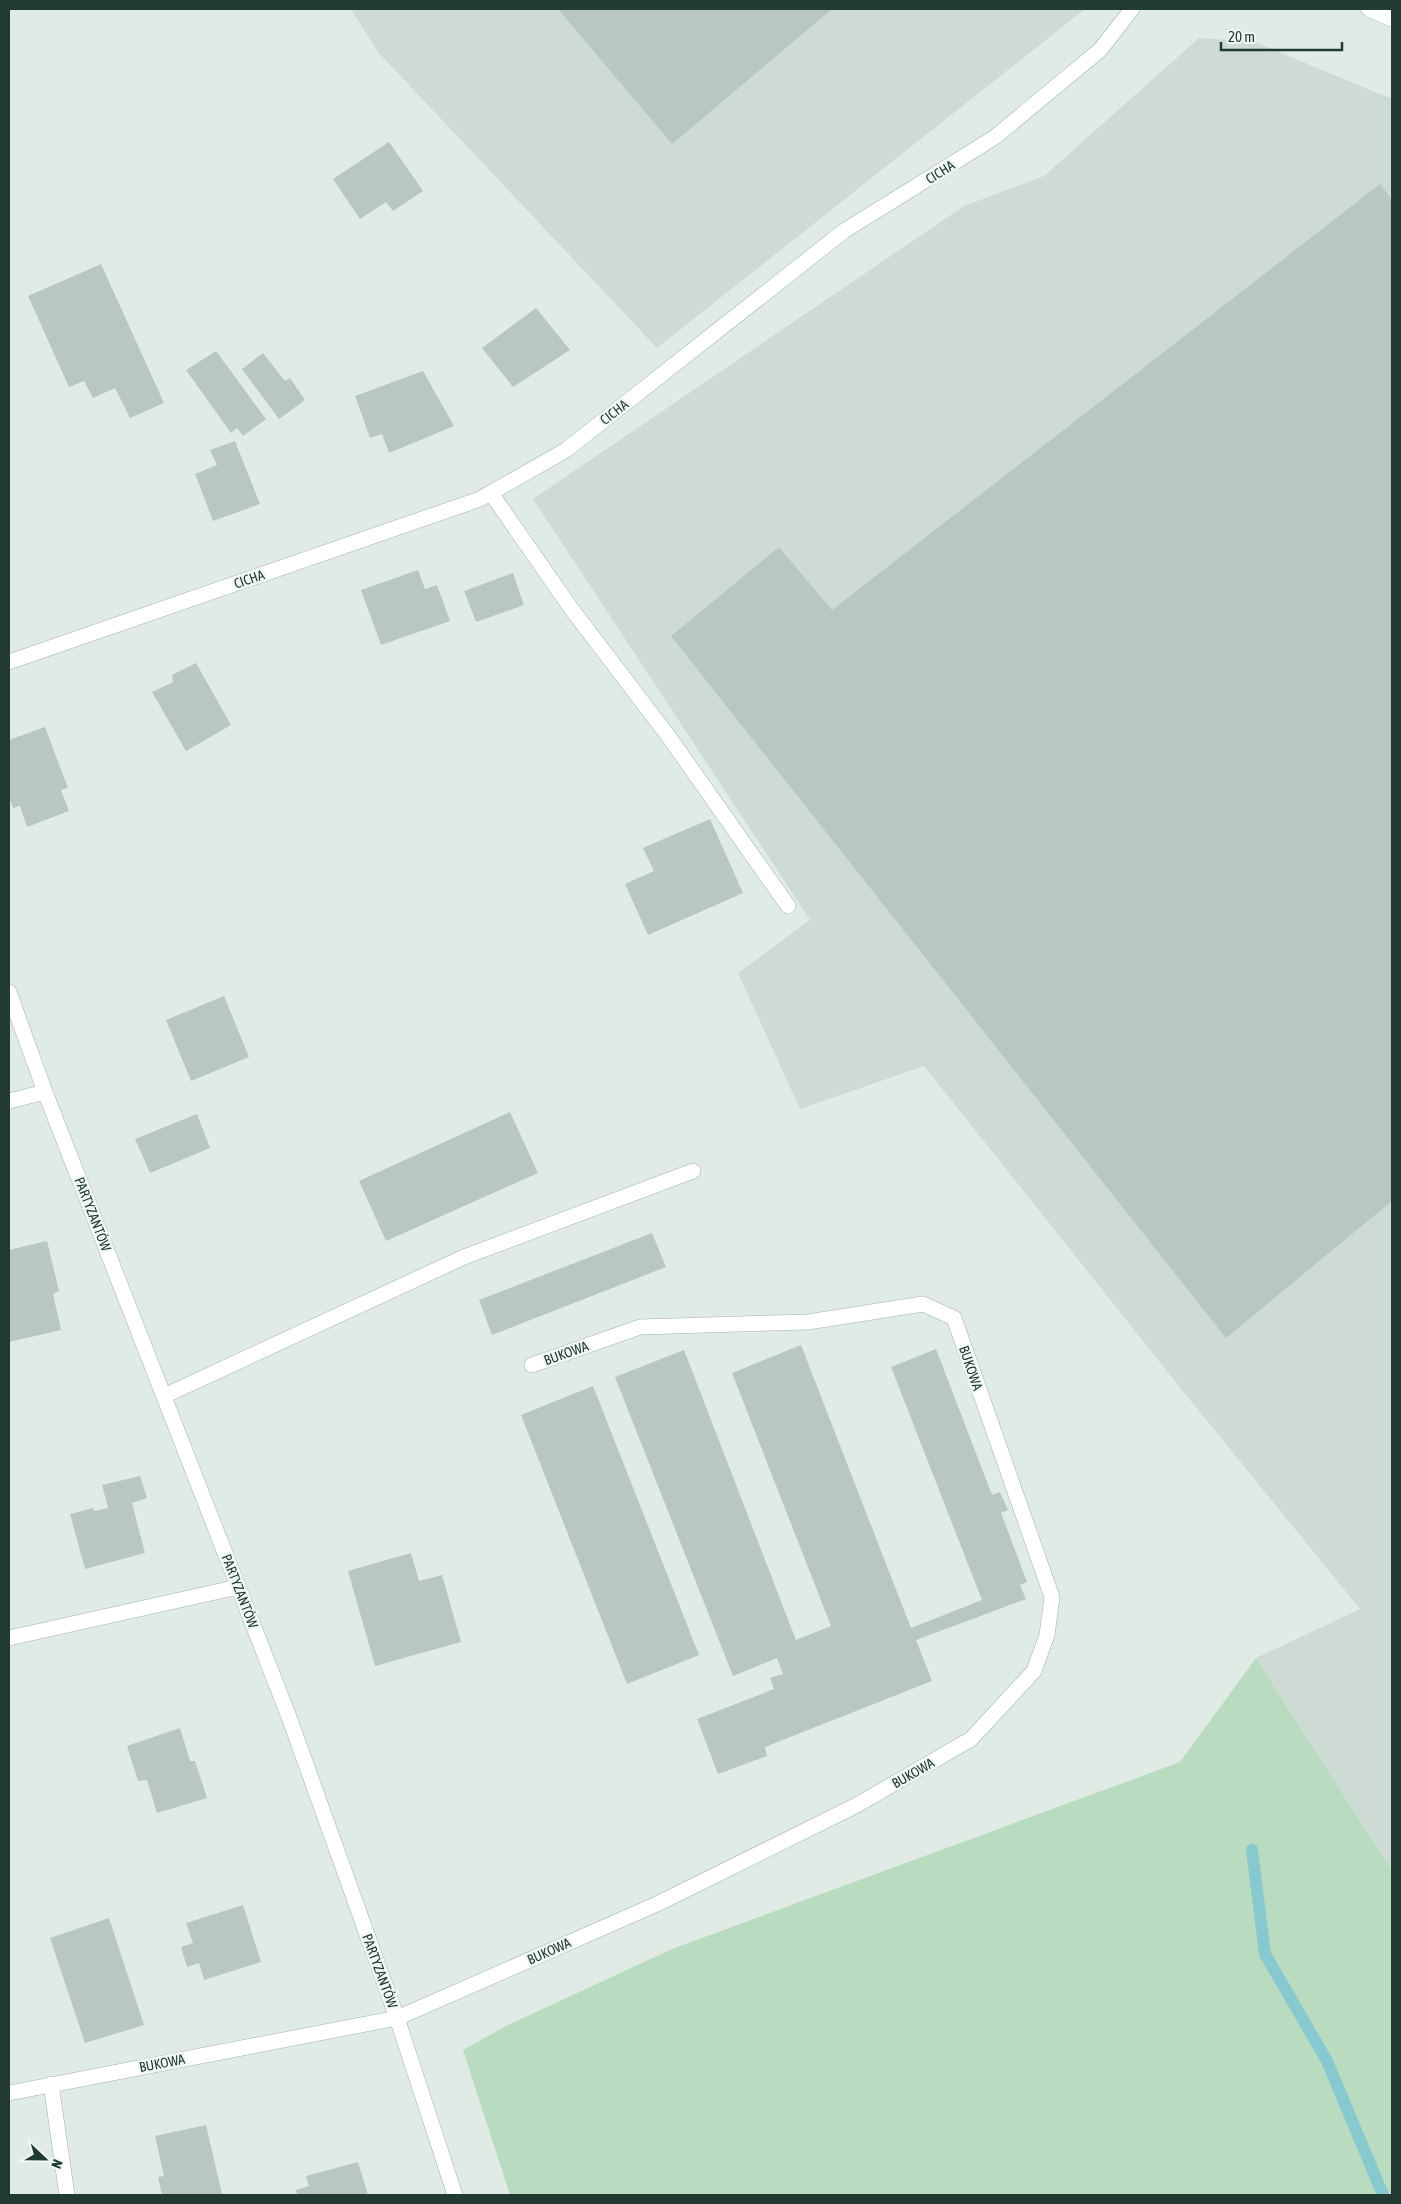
<svg xmlns="http://www.w3.org/2000/svg" width="1401" height="2204" font-family="'Asap Condensed',sans-serif">
  <style>
    .built { fill: #cedbd4 }
    .green { fill: #b9dcc0 }
    .lines { fill: none; stroke-linecap: round; stroke-linejoin: round }
    .stream { stroke: #88c9d0; stroke-width: 12 }
    .building { fill: #b8c8c1 }
    .minor-casing { stroke: #a3b3ac; stroke-width: 16 }
    .minor { stroke: #fff; stroke-width: 15 }
    .labels { text-anchor: middle; dominant-baseline: central; stroke-width: 5; stroke-linejoin: round; paint-order: stroke }
    .street-label { font-size: 14px; fill: #213b32; stroke: #f0f7f3 }
  </style>
  <rect width="100%" height="100%" fill="#e0ebe5"/>
  <!-- built -->
  <g class="built">
    <path d="M 351,9 L 1085,9 L 657,348 L 377,51 Z"/>
    <path d="M 1199,38 L 1255,42 L 1392,99 L 1392,1871 L 1256,1658 L 1360,1609 L 1178,1385 L 924,1066 L 800,1109 L 738,973 L 810,920 L 533,499 L 964,206 L 1044,176 Z"/>
  </g>
  <!-- green -->
  <path class="green" d="M 1256,1658 L 1392,1871 L 1392,2195 L 510,2195 L 463,2050 L 506,2026 L 672,1949 L 1180,1762 Z"/>
  <g class="lines">
    <!-- stream -->
    <path class="stream" d="M 1252,1850 L 1265,1954 L 1327,2061 L 1383,2195"/>
  </g>
  <!-- building -->
  <g class="building">
    <path d="M 558,9 L 832,9 L 672,144 Z"/>
    <path d="M 389,142 L 423,191 L 393,211 L 386,202 L 360,219 L 333,179 Z"/>
    <path d="M 1380,184 L 1392,200 L 1392,1201 L 1226,1338 L 671,636 L 779,547 L 832,610 Z"/>
    <path d="M 101,264 L 164,403 L 130,418 L 115,388 L 93,398 L 84,381 L 69,387 L 28,296 Z"/>
    <path d="M 536,308 L 570,350 L 513,387 L 482,348 Z"/>
    <path d="M 216,351 L 266,419 L 243,436 L 237,428 L 231,433 L 186,370 Z"/>
    <path d="M 263,353 L 285,381 L 290,378 L 305,400 L 279,419 L 242,369 Z"/>
    <path d="M 423,371 L 454,426 L 389,453 L 382,434 L 370,438 L 355,396 Z"/>
    <path d="M 235,441 L 260,504 L 213,521 L 195,474 L 217,465 L 210,450 Z"/>
    <path d="M 418,570 L 425,589 L 437,585 L 450,621 L 381,645 L 361,590 Z"/>
    <path d="M 513,573 L 524,605 L 476,622 L 464,591 Z"/>
    <path d="M 196,663 L 231,725 L 186,751 L 152,692 L 173,682 L 172,675 Z"/>
    <path d="M 45,727 L 68,788 L 61,790 L 69,811 L 27,827 L 20,806 L 13,808 L 9,797 L 9,740 Z"/>
    <path d="M 710,819 L 743,893 L 648,935 L 625,884 L 654,871 L 643,848 Z"/>
    <path d="M 224,996 L 249,1057 L 191,1081 L 166,1020 Z"/>
    <path d="M 510,1112 L 538,1173 L 386,1241 L 359,1181 Z"/>
    <path d="M 197,1114 L 210,1148 L 150,1173 L 135,1139 Z"/>
    <path d="M 652,1233 L 666,1267 L 492,1335 L 479,1300 Z"/>
    <path d="M 47,1241 L 59,1291 L 53,1294 L 61,1330 L 9,1342 L 9,1250 Z"/>
    <path d="M 801,1345 L 911,1628 L 982,1600 L 891,1367 L 936,1349 L 992,1495 L 1000,1492 L 1008,1510 L 1001,1513 L 1027,1582 L 1020,1585 L 1026,1599 L 916,1640 L 932,1681 L 765,1747 L 767,1756 L 718,1774 L 697,1719 L 774,1689 L 770,1678 L 783,1674 L 777,1658 L 733,1676 L 615,1377 L 684,1350 L 796,1640 L 831,1626 L 732,1373 Z"/>
    <path d="M 593,1386 L 699,1655 L 627,1684 L 521,1415 Z"/>
    <path d="M 140,1476 L 147,1498 L 132,1503 L 145,1553 L 85,1569 L 70,1514 L 93,1508 L 94,1511 L 108,1508 L 102,1485 Z"/>
    <path d="M 411,1553 L 419,1581 L 442,1575 L 461,1642 L 375,1666 L 348,1571 Z"/>
    <path d="M 180,1728 L 190,1761 L 195,1761 L 207,1798 L 157,1813 L 147,1780 L 138,1781 L 127,1746 Z"/>
    <path d="M 243,1905 L 261,1962 L 204,1980 L 199,1963 L 187,1967 L 181,1947 L 193,1943 L 186,1923 Z"/>
    <path d="M 109,1918 L 144,2025 L 85,2043 L 50,1938 Z"/>
    <path d="M 206,2125 L 222,2194 L 162,2195 L 158,2177 L 164,2176 L 155,2136 Z"/>
    <path d="M 358,2162 L 368,2195 L 297,2195 L 296,2190 L 309,2186 L 306,2176 Z"/>
  </g>
  <g class="lines">
    <defs>
      <g id="minor">
        <path d="M 1369,9 L 1392,19"/>
        <path d="M 491,493 L 570,607 L 669,737 L 788,906"/>
        <path d="M 9,662 L 480,499 L 566,450 L 844,231 L 995,137 L 1100,50 L 1132,9"/>
        <path d="M 9,992 L 45,1092 L 289,1717 L 397,2018 L 455,2195"/>
        <path d="M 9,1101 L 45,1092"/>
        <path d="M 164,1396 L 464,1257 L 693,1171"/>
        <path d="M 9,1638 L 238,1587"/>
        <path d="M 51,2084 L 67,2195"/>
        <path d="M 9,2093 L 397,2018 L 657,1904 L 857,1805 L 971,1739 L 1034,1671 L 1047,1635 L 1052,1597 L 954,1318 L 923,1304 L 808,1322 L 640,1327 L 532,1365"/>
      </g>
    </defs>
    <!-- minor casing -->
    <use href="#minor" class="minor-casing"/>
    <!-- minor -->
    <use href="#minor" class="minor"/>
  </g>
  <g class="labels">
    <!-- street labels -->
    <g class="street-label">
      <text transform="translate(940 172) rotate(-32)">CICHA</text>
      <text transform="translate(614 412) rotate(-38)">CICHA</text>
      <text transform="translate(249 579) rotate(-19)">CICHA</text>
      <text transform="translate(93 1214) rotate(69)">PARTYZANTÓW</text>
      <text transform="translate(566 1353) rotate(-20)">BUKOWA</text>
      <text transform="translate(971 1368) rotate(71)">BUKOWA</text>
      <text transform="translate(240 1591) rotate(69)">PARTYZANTÓW</text>
      <text transform="translate(913 1773) rotate(-30)">BUKOWA</text>
      <text transform="translate(549 1951) rotate(-24)">BUKOWA</text>
      <text transform="translate(380 1971) rotate(70)">PARTYZANTÓW</text>
      <text transform="translate(162 2063) rotate(-11)">BUKOWA</text>
    </g>
  </g>
  <!-- border -->
  <rect width="1401" height="2204" fill="none" stroke="#213b32" stroke-width="20"/>
  <!-- north arrow -->
  <g transform="translate(45 2159) rotate(112)" stroke="#f0f7f3" stroke-width="4" paint-order="stroke">
  <path d="M0-4L9 19L0 12L-9 19Z" fill="#213b32"/>
  <text y="-8" font-size="14" font-weight="bold" text-anchor="middle" fill="#213b32">N</text>
  </g>
  <!-- scale -->
  <path d="M1221 42v8h121v-8" fill="none" stroke="#213b32" stroke-width="2.5"/>
  <text x="1228" y="42" font-size="15" fill="#213b32" stroke="#f0f7f3" stroke-width="4" paint-order="stroke">20 m</text>
</svg>
